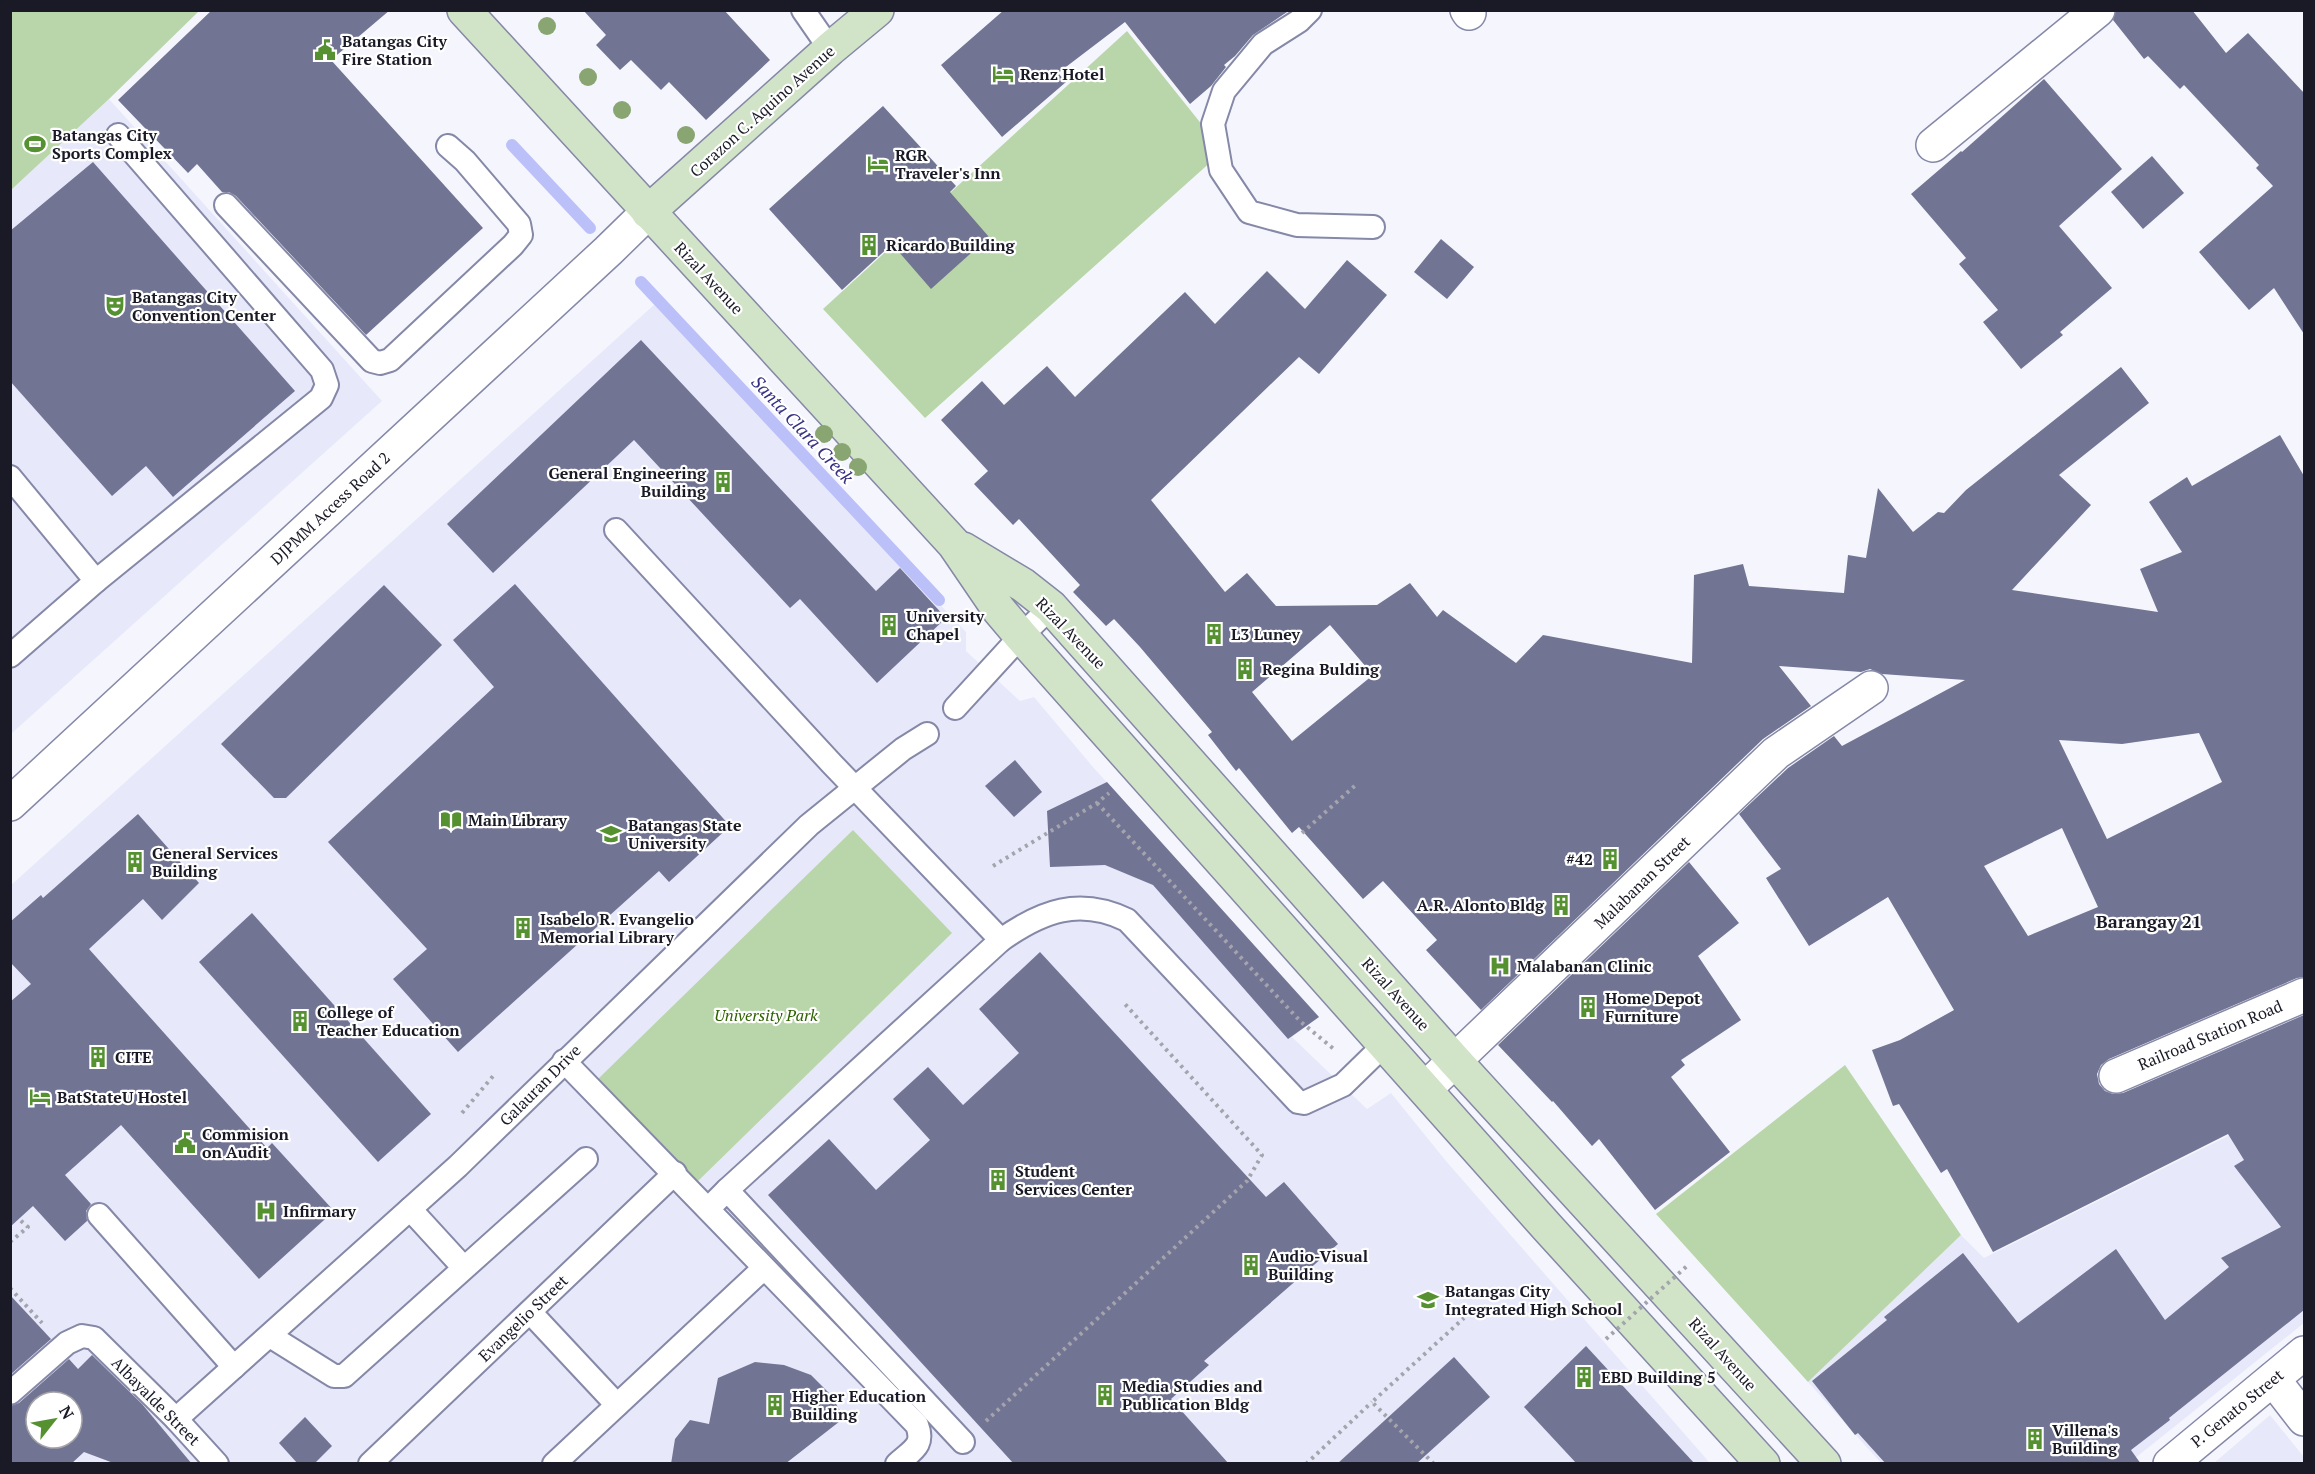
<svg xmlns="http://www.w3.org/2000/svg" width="2315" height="1474" font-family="'PT Serif',serif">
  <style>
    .built { fill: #e7e9fa; fill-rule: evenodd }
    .green { fill: #b8d6a9 }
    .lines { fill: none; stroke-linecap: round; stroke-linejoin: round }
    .stream { stroke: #bbc0f9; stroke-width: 12 }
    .building { fill: #727493; fill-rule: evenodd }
    .service-casing { stroke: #8588a7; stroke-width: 26 }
    .minor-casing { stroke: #8588a7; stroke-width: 36 }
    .tertiary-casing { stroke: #8588a7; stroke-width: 36 }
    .secondary-casing { stroke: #8588a7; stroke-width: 36 }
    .path { stroke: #a3a4ad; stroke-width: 4; stroke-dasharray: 3 4.5; stroke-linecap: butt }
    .service { stroke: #fff; stroke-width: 22 }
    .minor { stroke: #fff; stroke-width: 33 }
    .tertiary { stroke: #fff; stroke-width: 33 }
    .secondary { stroke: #d1e4c7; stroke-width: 33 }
    .path-bridge { stroke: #a3a4ad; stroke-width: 4; stroke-dasharray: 3 4.5; stroke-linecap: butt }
    .tree { fill: #88a572 }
    .labels { text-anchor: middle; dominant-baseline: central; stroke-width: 4.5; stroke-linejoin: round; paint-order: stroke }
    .poi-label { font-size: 16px; font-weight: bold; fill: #191a26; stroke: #fff; text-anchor: start }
    .street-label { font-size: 16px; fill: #191a26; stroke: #fff }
    .park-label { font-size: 16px; font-style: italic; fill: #2e6200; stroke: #fff }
    .water-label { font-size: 18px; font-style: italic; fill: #353081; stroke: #fff }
    .neighbourhood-label { font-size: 18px; font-weight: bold; fill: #191a26; stroke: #fff }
  </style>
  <rect width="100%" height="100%" fill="#f5f6fd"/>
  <!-- built -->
  <g class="built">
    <path d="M 109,99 L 382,401 L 11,734 L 11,190 Z"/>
    <path d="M 656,303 L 966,632 L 966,651 L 1020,701 L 1034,697 L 1093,767 L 1319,1017 L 1292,1037 L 1367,1109 L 1391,1093 L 1446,1161 L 1710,1463 L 87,1464 L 75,1461 L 73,1464 L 11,1463 L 10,886 ZM 36,1402 L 72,1402 L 72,1438 L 36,1438 Z"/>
    <path d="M 2304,1098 L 2304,1323 L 2129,1463 L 1881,1463 L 1808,1382 L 1961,1235 L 1984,1258 Z"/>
    <path d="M 2270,1415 L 2304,1457 L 2304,1463 L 2214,1463 Z"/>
  </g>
  <!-- green -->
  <g class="green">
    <path d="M 11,10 L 199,10 L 199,11 L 109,99 L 11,190 Z"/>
    <path d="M 1127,31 L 1223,151 L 925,418 L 823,309 Z"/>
    <path d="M 853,830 L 952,933 L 698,1181 L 598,1079 Z"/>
    <path d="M 1845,1065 L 1961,1235 L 1808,1382 L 1656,1214 Z"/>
  </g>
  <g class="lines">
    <!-- stream -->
    <g class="stream">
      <path d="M 512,145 L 590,228"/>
      <path d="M 641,282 L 939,600"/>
    </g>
  </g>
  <!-- building -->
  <g class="building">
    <path d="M 212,10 L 390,10 L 331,60 L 483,228 L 366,335 L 236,196 L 229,192 L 222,192 L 197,164 L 188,173 L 118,100 Z"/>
    <path d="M 583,10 L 724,10 L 770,60 L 706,120 L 669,82 L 661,90 L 631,60 L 620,70 L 596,45 L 606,35 Z"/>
    <path d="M 1004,10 L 1290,10 L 1253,35 L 1235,56 L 1224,65 L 1226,67 L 1211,86 L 1190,104 L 1125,22 L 1058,73 L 1066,82 L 1002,137 L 941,65 Z"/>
    <path d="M 2116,10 L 2192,10 L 2226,53 L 2248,33 L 2304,93 L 2304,334 L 2274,288 L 2249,310 L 2199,252 L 2273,186 L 2256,168 L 2259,165 L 2184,85 L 2180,89 L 2148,56 L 2144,59 L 2113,20 Z"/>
    <path d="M 2044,79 L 2122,169 L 2059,226 L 2112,288 L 2060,332 L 2063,335 L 2021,369 L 1983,322 L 1998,310 L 1959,264 L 1966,258 L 1911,194 L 1961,151 L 1962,152 Z"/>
    <path d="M 883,106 L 956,186 L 950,192 L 989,237 L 931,289 L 892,244 L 842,290 L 769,209 Z"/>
    <path d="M 2152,156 L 2184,193 L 2143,229 L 2111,192 Z"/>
    <path d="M 93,162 L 295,391 L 173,497 L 146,466 L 112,496 L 10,381 L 10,231 Z"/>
    <path d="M 1441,239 L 1474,267 L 1447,299 L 1414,272 Z"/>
    <path d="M 1347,260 L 1387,295 L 1319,374 L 1299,357 L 1151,500 L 1225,592 L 1247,573 L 1276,606 L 1377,605 L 1410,583 L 1437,617 L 1443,610 L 1516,663 L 1543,635 L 1692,663 L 1694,575 L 1743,564 L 1749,586 L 1844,593 L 1848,555 L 1866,558 L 1878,488 L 1913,532 L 1938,512 L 1944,513 L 1966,490 L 2121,367 L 2149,403 L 2059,475 L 2091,505 L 2012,590 L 2158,612 L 2140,569 L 2182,552 L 2149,502 L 2187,477 L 2192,486 L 2280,435 L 2304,476 L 2304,977 L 2297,978 L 2109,1059 L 2101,1065 L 2097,1074 L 2099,1084 L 2105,1091 L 2113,1094 L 2123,1093 L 2304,1015 L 2304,1310 L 2169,1418 L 2170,1420 L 2131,1450 L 2141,1464 L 1886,1464 L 1858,1433 L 1855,1435 L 1812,1381 L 1887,1320 L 1884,1317 L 1963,1253 L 2018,1323 L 2116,1249 L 2165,1320 L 2229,1267 L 2221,1258 L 2281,1227 L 2234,1166 L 2244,1160 L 2228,1134 L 1993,1252 L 1947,1169 L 1941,1173 L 1899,1104 L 1893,1106 L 1872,1050 L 1900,1040 L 1954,1010 L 1888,897 L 1809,946 L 1766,878 L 1781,869 L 1739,814 L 1788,768 L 1834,736 L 1842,746 L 1965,680 L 1882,674 L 1870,669 L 1861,672 L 1779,666 L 1811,706 L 1763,739 L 1481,1010 L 1426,950 L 1437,940 L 1383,881 L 1363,899 L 1299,827 L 1292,833 L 1239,768 L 1236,771 L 1208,735 L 1212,732 L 1140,647 L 1114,619 L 1106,626 L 1073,592 L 1080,585 L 1019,519 L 1013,525 L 974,484 L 988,471 L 941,420 L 982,381 L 1004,405 L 1047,366 L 1075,397 L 1185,292 L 1215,324 L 1267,271 L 1305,309 ZM 1330,625 L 1373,675 L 1292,741 L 1252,692 ZM 2199,733 L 2222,782 L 2107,839 L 2059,740 L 2122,744 ZM 2062,828 L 2098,907 L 2028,936 L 1984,866 Z"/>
    <path d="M 641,340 L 876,591 L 900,568 L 946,618 L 877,683 L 800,599 L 790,608 L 634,440 L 493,573 L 447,524 Z"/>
    <path d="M 515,584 L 730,826 L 669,882 L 659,871 L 458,1052 L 393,979 L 427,949 L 328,842 L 494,687 L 453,640 Z"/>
    <path d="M 384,585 L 442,645 L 286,798 L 274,798 L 221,744 Z"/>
    <path d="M 1015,760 L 1042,792 L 1014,817 L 985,786 Z"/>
    <path d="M 1107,782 L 1319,1017 L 1288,1039 L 1153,885 L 1105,865 L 1050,867 L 1047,811 Z"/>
    <path d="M 138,814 L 199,883 L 162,920 L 143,899 L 89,949 L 267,1148 L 272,1143 L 334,1211 L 259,1279 L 121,1125 L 65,1175 L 91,1204 L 86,1211 L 87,1221 L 65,1241 L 33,1206 L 10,1227 L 10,1002 L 31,984 L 10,962 L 10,922 L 41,895 L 43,898 Z"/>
    <path d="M 1689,862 L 1739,923 L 1698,956 L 1741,1020 L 1681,1060 L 1685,1065 L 1671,1077 L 1730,1152 L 1655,1210 L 1599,1139 L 1592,1146 L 1553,1101 L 1552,1102 L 1498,1045 Z"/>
    <path d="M 252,913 L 431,1114 L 378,1162 L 199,962 Z"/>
    <path d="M 1040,952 L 1266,1197 L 1284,1182 L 1338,1244 L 1204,1361 L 1209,1365 L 1171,1399 L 1229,1464 L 1014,1464 L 768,1195 L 829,1139 L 876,1190 L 930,1140 L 893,1099 L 928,1067 L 963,1105 L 1019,1053 L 979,1009 Z"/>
    <path d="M 10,1295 L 51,1339 L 10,1375 Z"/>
    <path d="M 1586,1346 L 1695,1464 L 1577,1464 L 1524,1407 Z"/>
    <path d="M 92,1355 L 142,1404 L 192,1464 L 116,1464 L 84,1452 L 71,1464 L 10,1464 L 10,1406 L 19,1403 L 69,1359 L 78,1369 ZM 36,1402 L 72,1402 L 72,1438 L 36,1438 Z"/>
    <path d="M 1454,1357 L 1490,1397 L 1416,1464 L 1337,1464 Z"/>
    <path d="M 755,1362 L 784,1365 L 811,1375 L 831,1395 L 844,1418 L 785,1464 L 671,1464 L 675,1439 L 690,1420 L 709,1424 L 718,1378 Z"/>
    <path d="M 305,1417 L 332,1446 L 314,1464 L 298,1464 L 279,1443 Z"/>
  </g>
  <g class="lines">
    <defs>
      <g id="service">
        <path d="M 803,10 L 830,49"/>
        <path d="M 1310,10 L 1299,21 L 1263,44 L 1224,91 L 1213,124 L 1221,170 L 1249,212 L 1297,225 L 1373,227"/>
        <path d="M 226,205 L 372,361 L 380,363 L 390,360 L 513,245 L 521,235 L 519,224 L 465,161 L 448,146"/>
        <path d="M 10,477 L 96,581 L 10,656"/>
        <path d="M 616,530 L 832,764 L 1001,940"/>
        <path d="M 96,581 L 321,398 L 327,385 L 322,370 L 118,135"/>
        <path d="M 955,708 L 1021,636 L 1051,607"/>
        <path d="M 564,1061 L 917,1425 C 925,1446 912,1450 897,1464"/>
        <path d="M 727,1190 L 1001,940 C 1042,911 1079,897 1127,920 L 1298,1102 L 1304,1103 L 1343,1085 L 1384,1045"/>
        <path d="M 716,1201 L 727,1190 L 963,1442"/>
        <path d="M 410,1209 L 464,1268"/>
        <path d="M 99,1215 L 234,1367"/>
        <path d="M 530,1312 L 617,1405"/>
        <path d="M 270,1336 L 334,1376 L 344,1376 L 586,1159"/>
        <path d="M 10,1393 L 67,1343 L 82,1336 L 94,1338 L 176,1419 L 217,1464"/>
        <path d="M 176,1419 L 458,1166 L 809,825 L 903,749 L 927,734"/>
        <path d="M 370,1464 L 675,1173"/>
        <path d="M 554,1464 L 764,1268"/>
      </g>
      <g id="minor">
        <path d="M 1467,10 L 1469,13"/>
        <path d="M 1933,145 L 2098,10"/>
        <path d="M 2116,1076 L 2304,995"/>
        <path d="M 1425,1089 L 1776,753 L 1871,688"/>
        <path d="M 2273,1379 L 2304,1419"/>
      </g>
      <g id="tertiary">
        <path d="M 10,804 L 608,251 L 648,212"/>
        <path d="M 2170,1464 L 2304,1353"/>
      </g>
      <g id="secondary">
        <path d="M 464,10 L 954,544 L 999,610 L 1021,636 L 1547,1227 L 1763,1464"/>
        <path d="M 648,212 L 830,49 L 877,10"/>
        <path d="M 963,549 L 1023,585 L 1051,607 L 1455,1061 L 1824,1464"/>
      </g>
    </defs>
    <!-- service casing -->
    <use href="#service" class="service-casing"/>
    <!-- minor casing -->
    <use href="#minor" class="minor-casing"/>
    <!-- tertiary casing -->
    <use href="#tertiary" class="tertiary-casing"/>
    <!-- secondary casing -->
    <use href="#secondary" class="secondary-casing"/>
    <!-- path -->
    <g class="path">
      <path d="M 1097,803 L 1301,1022 L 1335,1050"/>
      <path d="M 1302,833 L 1357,784"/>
      <path d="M 993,866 L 1097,803 L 1109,793"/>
      <path d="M 462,1113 L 494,1075"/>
      <path d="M 10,1242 L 28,1227 L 19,1219"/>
      <path d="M 10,1288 L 42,1323"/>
      <path d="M 986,1421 L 1247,1181 L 1262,1155 L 1124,1003"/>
      <path d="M 1306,1464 L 1372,1402"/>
      <path d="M 1434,1464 L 1372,1402 L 1464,1318"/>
    </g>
    <!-- service -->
    <use href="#service" class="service"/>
    <!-- minor -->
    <use href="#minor" class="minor"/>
    <!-- tertiary -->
    <use href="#tertiary" class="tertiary"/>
    <!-- secondary -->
    <use href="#secondary" class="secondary"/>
    <!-- path-bridge -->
    <path class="path-bridge" d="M 1606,1339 L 1688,1265"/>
  </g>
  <!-- trees -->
  <g class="tree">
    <circle cx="547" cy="26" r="9"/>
    <circle cx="588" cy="77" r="9"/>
    <circle cx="622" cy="110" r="9"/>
    <circle cx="686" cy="135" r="9"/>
    <circle cx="824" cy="434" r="9"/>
    <circle cx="842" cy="452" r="9"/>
    <circle cx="858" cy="467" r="9"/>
  </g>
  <!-- icons -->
  <defs>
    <symbol id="civic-bare" viewBox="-9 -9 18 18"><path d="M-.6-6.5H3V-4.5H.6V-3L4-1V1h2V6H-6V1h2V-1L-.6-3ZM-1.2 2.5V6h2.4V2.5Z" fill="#559130" stroke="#fff" stroke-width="2.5" paint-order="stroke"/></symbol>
    <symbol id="hotel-bare" viewBox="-9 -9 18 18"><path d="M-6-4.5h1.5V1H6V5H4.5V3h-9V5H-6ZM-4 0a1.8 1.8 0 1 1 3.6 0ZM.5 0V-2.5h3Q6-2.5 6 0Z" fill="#559130" stroke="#fff" stroke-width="2.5" paint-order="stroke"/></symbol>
    <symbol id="stadium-bare" viewBox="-9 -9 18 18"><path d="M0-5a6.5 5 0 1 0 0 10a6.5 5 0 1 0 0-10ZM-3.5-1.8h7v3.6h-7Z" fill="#559130" stroke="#fff" stroke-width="2.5" paint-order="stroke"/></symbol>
    <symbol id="building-bare" viewBox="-9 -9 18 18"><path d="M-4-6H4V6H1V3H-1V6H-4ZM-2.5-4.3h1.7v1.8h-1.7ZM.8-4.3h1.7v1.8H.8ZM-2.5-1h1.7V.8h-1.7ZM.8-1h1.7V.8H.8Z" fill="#559130" stroke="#fff" stroke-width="2.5" paint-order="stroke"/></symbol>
    <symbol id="theatre-bare" viewBox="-9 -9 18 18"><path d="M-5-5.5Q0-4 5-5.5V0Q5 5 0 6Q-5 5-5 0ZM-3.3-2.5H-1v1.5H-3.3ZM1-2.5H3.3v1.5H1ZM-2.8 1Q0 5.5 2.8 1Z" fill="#559130" stroke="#fff" stroke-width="2.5" paint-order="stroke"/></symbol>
    <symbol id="library-bare" viewBox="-9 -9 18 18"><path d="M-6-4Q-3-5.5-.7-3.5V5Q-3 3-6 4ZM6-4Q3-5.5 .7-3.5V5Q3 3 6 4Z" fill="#559130" stroke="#fff" stroke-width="2.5" paint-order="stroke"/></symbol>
    <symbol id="university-bare" viewBox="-9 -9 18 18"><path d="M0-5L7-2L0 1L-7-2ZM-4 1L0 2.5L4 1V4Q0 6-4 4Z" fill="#559130" stroke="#fff" stroke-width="2.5" paint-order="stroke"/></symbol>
    <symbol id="hospital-bare" viewBox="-9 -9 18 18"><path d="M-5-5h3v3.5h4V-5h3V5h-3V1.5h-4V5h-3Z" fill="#559130" stroke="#fff" stroke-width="2.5" paint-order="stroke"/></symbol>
    <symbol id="school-bare" viewBox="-9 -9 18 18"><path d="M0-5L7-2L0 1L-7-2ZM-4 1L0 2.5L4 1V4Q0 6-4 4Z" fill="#559130" stroke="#fff" stroke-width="2.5" paint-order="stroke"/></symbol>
  </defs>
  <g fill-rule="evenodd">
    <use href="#civic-bare" x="310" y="35" width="30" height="30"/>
    <use href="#hotel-bare" x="988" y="59" width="30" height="30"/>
    <use href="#stadium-bare" x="20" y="129" width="30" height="30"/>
    <use href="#hotel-bare" x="863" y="149" width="30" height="30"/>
    <use href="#building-bare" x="854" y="230" width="30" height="30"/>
    <use href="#theatre-bare" x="100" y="291" width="30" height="30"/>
    <use href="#building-bare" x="708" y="467" width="30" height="30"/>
    <use href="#building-bare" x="874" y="610" width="30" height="30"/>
    <use href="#building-bare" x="1199" y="619" width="30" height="30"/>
    <use href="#building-bare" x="1230" y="654" width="30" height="30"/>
    <use href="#library-bare" x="436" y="805" width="30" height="30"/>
    <use href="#university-bare" x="596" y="819" width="30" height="30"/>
    <use href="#building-bare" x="1595" y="844" width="30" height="30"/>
    <use href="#building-bare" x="120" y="847" width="30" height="30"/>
    <use href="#building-bare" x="1546" y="890" width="30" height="30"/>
    <use href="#building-bare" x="508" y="913" width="30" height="30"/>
    <use href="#hospital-bare" x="1485" y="951" width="30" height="30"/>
    <use href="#building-bare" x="1573" y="992" width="30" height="30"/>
    <use href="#building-bare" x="285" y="1006" width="30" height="30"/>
    <use href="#building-bare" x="83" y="1042" width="30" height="30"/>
    <use href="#hotel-bare" x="25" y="1082" width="30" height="30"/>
    <use href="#civic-bare" x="170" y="1128" width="30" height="30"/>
    <use href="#building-bare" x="983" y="1165" width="30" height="30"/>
    <use href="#hospital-bare" x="251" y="1196" width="30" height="30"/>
    <use href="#building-bare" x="1236" y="1250" width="30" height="30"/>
    <use href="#school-bare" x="1413" y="1285" width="30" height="30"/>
    <use href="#building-bare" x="1569" y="1362" width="30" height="30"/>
    <use href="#building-bare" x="1090" y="1380" width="30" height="30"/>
    <use href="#building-bare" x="760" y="1390" width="30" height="30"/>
    <use href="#building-bare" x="2020" y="1424" width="30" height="30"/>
  </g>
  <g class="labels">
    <!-- poi labels -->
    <g class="poi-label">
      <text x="342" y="41">Batangas City<tspan x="342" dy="18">Fire Station</tspan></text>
      <text x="1020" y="74">Renz Hotel</text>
      <text x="52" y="135">Batangas City<tspan x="52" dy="18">Sports Complex</tspan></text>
      <text x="895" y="155">RGR<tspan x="895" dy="18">Traveler's Inn</tspan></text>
      <text x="886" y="245">Ricardo Building</text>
      <text x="132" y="297">Batangas City<tspan x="132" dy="18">Convention Center</tspan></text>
      <text x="706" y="473" text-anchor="end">General Engineering<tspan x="706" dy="18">Building</tspan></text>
      <text x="906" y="616">University<tspan x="906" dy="18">Chapel</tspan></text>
      <text x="1231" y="634">L3 Luney</text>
      <text x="1262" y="669">Regina Bulding</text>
      <text x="468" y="820">Main Library</text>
      <text x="628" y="825">Batangas State<tspan x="628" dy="18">University</tspan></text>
      <text x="152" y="853">General Services<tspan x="152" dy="18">Building</tspan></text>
      <text x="1593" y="859" text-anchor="end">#42</text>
      <text x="1544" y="905" text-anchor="end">A.R. Alonto Bldg</text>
      <text x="540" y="919">Isabelo R. Evangelio<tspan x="540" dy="18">Memorial Library</tspan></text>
      <text x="1517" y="966">Malabanan Clinic</text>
      <text x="1605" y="998">Home Depot<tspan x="1605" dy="18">Furniture</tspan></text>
      <text x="317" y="1012">College of<tspan x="317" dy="18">Teacher Education</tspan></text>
      <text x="115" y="1057">CITE</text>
      <text x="57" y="1097">BatStateU Hostel</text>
      <text x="202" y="1134">Commision<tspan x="202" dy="18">on Audit</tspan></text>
      <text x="1015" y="1171">Student<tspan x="1015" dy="18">Services Center</tspan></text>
      <text x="283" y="1211">Infirmary</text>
      <text x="1268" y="1256">Audio-Visual<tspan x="1268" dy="18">Building</tspan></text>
      <text x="1445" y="1291">Batangas City<tspan x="1445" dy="18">Integrated High School</tspan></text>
      <text x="1601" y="1377">EBD Building 5</text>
      <text x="1122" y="1386">Media Studies and<tspan x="1122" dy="18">Publication Bldg</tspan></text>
      <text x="792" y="1396">Higher Education<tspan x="792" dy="18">Building</tspan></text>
      <text x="2052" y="1430">Villena's<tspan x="2052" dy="18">Building</tspan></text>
    </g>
    <!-- street labels -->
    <g class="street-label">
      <text transform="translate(762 111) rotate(-42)">Corazon C. Aquino Avenue</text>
      <text transform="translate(709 278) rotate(47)">Rizal Avenue</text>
      <text transform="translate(330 508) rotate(-43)">DJPMM Access Road 2</text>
      <text transform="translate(1071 633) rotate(46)">Rizal Avenue</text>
      <text transform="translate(1642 882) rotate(-44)">Malabanan Street</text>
      <text transform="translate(1396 994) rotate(48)">Rizal Avenue</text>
      <text transform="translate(2210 1035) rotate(-23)">Railroad Station Road</text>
      <text transform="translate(540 1085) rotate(-45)">Galauran Drive</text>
      <text transform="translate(523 1318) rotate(-44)">Evangelio Street</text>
      <text transform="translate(1723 1354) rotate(48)">Rizal Avenue</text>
      <text transform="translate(156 1401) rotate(45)">Albayalde Street</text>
      <text transform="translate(2237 1408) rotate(-39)">P. Genato Street</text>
    </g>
    <!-- park labels -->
    <g class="park-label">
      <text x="766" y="1015">University Park</text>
    </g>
    <!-- water labels -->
    <g class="water-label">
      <text transform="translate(803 429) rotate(47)">Santa Clara Creek</text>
    </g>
    <!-- neighbourhood labels -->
    <g class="neighbourhood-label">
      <text x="2149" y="921">Barangay 21</text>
    </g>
  </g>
  <!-- border -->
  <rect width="2315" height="1474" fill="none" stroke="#191a26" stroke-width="24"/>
  <!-- north arrow -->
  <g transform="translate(54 1420) rotate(59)"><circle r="28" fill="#ffffff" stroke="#a3a3a8" stroke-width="1.5"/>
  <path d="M0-4.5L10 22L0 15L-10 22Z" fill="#559130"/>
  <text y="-9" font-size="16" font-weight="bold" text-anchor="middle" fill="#191a26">N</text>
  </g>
</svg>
